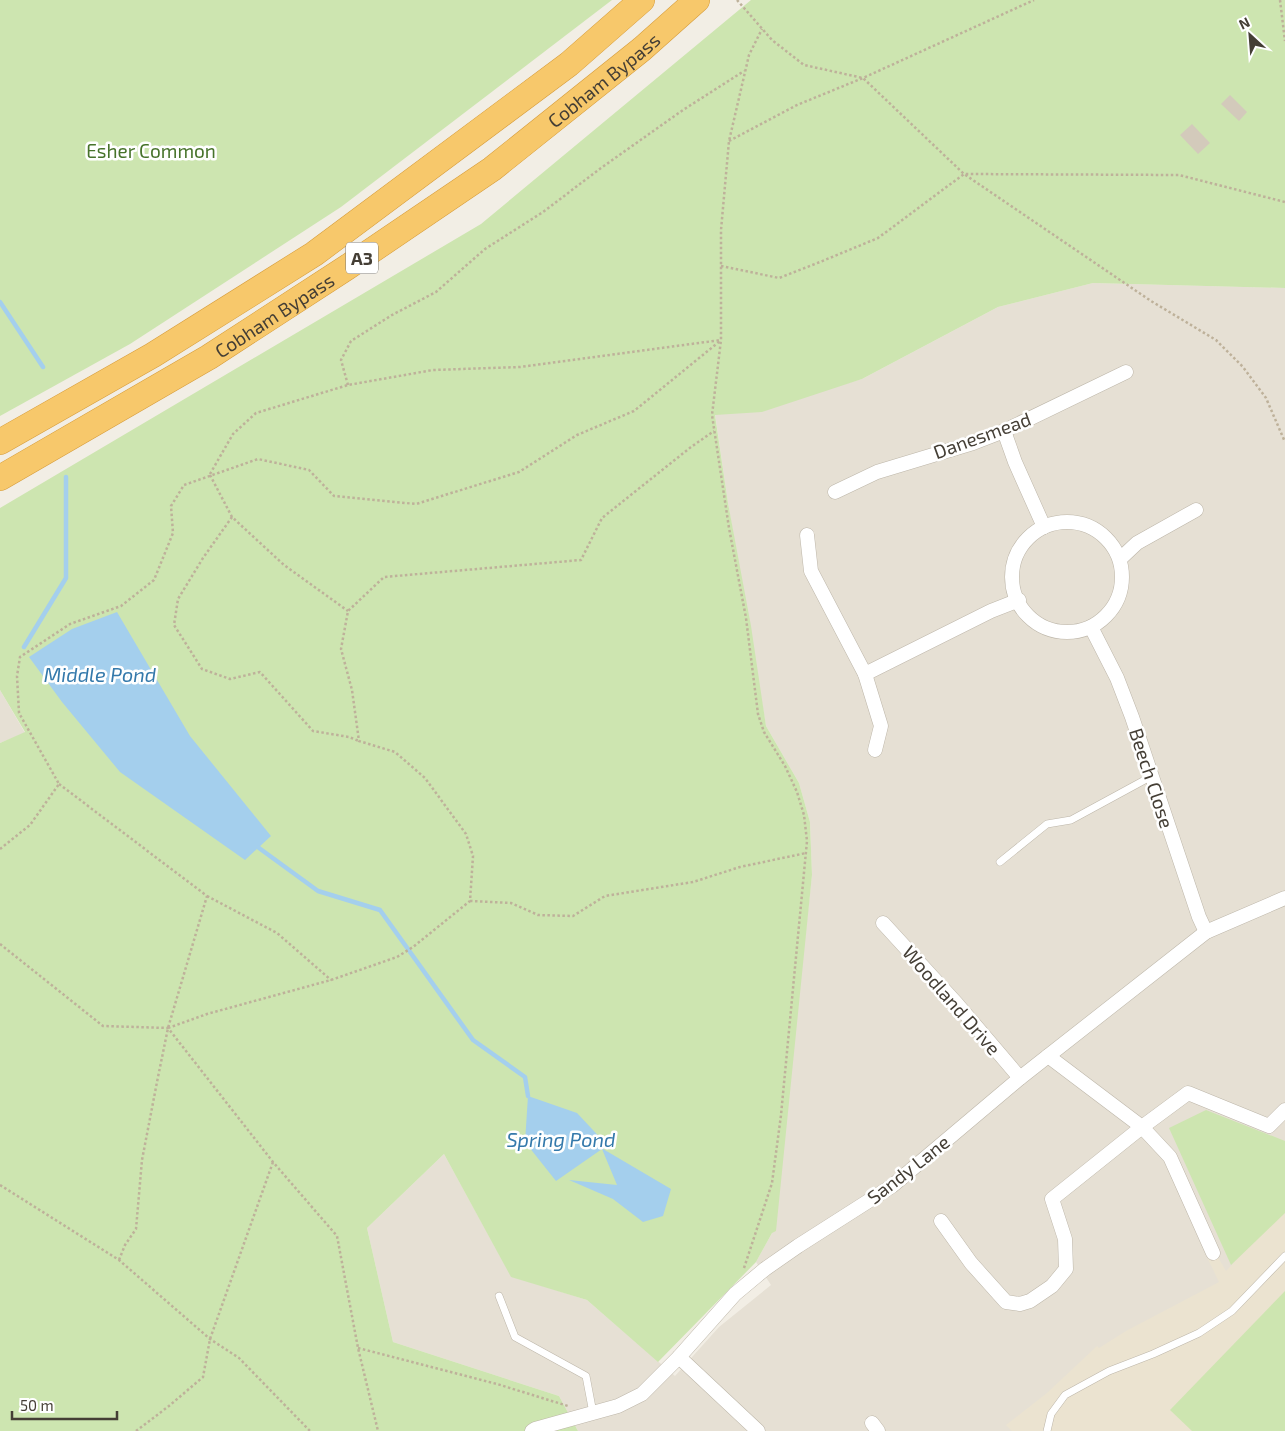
<svg xmlns="http://www.w3.org/2000/svg" width="1285" height="1431" font-family="'Exo 2',sans-serif">
  <style>
    .residential { fill: #e6e0d4 }
    .education { fill: #ebe3d0 }
    .green { fill: #cde5b0 }
    .water { fill: #a4cfed }
    .lines { fill: none; stroke-linecap: round; stroke-linejoin: round }
    .stream { stroke: #a4cfed; stroke-width: 4.5 }
    .building { fill: #d3cabb }
    .lane-casing { stroke: #bdb6a9; stroke-width: 8 }
    .street-casing { stroke: #bdb6a9; stroke-width: 15 }
    .highway-casing { stroke: #d69c3b; stroke-width: 26 }
    .path { stroke: #beb19a; stroke-width: 2.5; stroke-dasharray: 2.5 2.5; stroke-linecap: butt }
    .lane { stroke: #fff; stroke-width: 7 }
    .street { stroke: #fff; stroke-width: 14 }
    .highway { stroke: #f7c86b; stroke-width: 25 }
    .labels { text-anchor: middle; dominant-baseline: central; stroke-width: 5; stroke-linejoin: round; paint-order: stroke }
    .shield { fill: #fff; stroke: #7c7872; stroke-width: 1 }
    .shield-label { font-size: 18px; font-weight: bold; fill: #443e35 }
    .street-label { font-size: 19px; fill: #443e35; stroke: #fff }
    .park-label { font-size: 19px; fill: #47732b; stroke: #fff }
    .water-label { font-size: 20px; font-style: italic; fill: #3479ab; stroke: #fff }
  </style>
  <rect width="100%" height="100%" fill="#f2eee5"/>
  <!-- residential -->
  <g class="residential">
    <path d="M 1093,283 L 1285,288 L 1285,1431 L 578,1431 L 559,1396 L 393,1342 L 367,1228 L 444,1154 L 511,1276 L 587,1300 L 675,1376 L 719,1327 L 771,1285 L 756,1262 L 772,1233 L 812,875 L 810,822 L 799,783 L 766,726 L 728,503 L 715,414 L 824,390 L 862,379 L 998,307 Z"/>
    <path d="M 0,690 L 25,733 L 0,743 Z"/>
  </g>
  <!-- education -->
  <path class="education" d="M 1285,1212 L 1285,1431 L 1012,1431 L 1006,1425 L 1047,1393 L 1097,1346 L 1099,1348 L 1126,1331 L 1219,1282 L 1207,1257 L 1211,1255 L 1214,1250 L 1226,1271 L 1268,1227 Z"/>
  <!-- green -->
  <g class="green">
    <path d="M 0,0 L 612,0 L 341,207 L 130,344 L 0,416 Z"/>
    <path d="M 751,0 L 1285,0 L 1285,288 L 1093,283 L 998,307 L 862,379 L 762,412 L 715,415 L 728,503 L 751,626 L 766,726 L 799,783 L 810,822 L 812,875 L 776,1231 L 772,1233 L 756,1262 L 658,1362 L 587,1300 L 511,1277 L 444,1154 L 367,1228 L 393,1342 L 559,1396 L 578,1431 L 0,1431 L 0,743 L 25,732 L 0,690 L 0,508 L 481,224 Z"/>
    <path d="M 1206,1110 L 1285,1141 L 1285,1213 L 1231,1265 L 1169,1128 Z"/>
    <path d="M 1285,1291 L 1285,1431 L 1192,1431 L 1170,1410 Z"/>
  </g>
  <!-- water -->
  <g class="water">
    <path d="M 117,612 L 190,736 L 271,836 L 245,860 L 120,772 L 62,702 L 29,657 L 72,629 Z"/>
    <path d="M 528,1096 L 577,1113 L 607,1145 L 603,1149 L 671,1189 L 663,1216 L 643,1222 L 613,1199 L 569,1180 L 617,1185 L 602,1149 L 556,1181 L 525,1142 Z"/>
  </g>
  <g class="lines">
    <!-- stream -->
    <g class="stream">
      <path d="M 0,302 L 43,367"/>
      <path d="M 24,647 L 66,578 L 66,477"/>
      <path d="M 259,848 L 318,891 L 380,910 L 473,1040 L 525,1077 L 528,1096"/>
    </g>
  </g>
  <!-- building -->
  <g class="building">
    <path d="M 1230,95 L 1247,112 L 1239,121 L 1221,104 Z"/>
    <path d="M 1192,124 L 1210,143 L 1198,154 L 1180,135 Z"/>
  </g>
  <g class="lines">
    <defs>
      <g id="lane">
        <path d="M 1000,862 L 1047,824 L 1071,820 L 1152,776"/>
        <path d="M 499,1296 L 515,1337 L 586,1376 L 593,1413"/>
        <path d="M 1047,1431 L 1051,1414 L 1065,1395 L 1109,1371 L 1153,1354 L 1199,1333 L 1232,1311 L 1285,1256"/>
      </g>
      <g id="street">
        <path d="M 1004,431 L 1015,462 L 1044,527"/>
        <path d="M 835,492 L 877,472 L 973,443 L 1004,431 L 1126,372"/>
        <circle cx="1067" cy="577" r="55"/>
        <path d="M 807,535 L 811,571 L 865,674 L 881,726 L 875,750"/>
        <path d="M 1120,559 L 1137,543 L 1196,510"/>
        <path d="M 1091,627 L 1117,678 L 1132,717 L 1199,917 L 1206,932"/>
        <path d="M 865,674 L 991,611 L 1019,600"/>
        <path d="M 883,923 L 957,1004 L 1020,1078"/>
        <path d="M 1048,1056 L 1142,1127 L 1188,1093 L 1269,1126 L 1285,1110"/>
        <path d="M 941,1221 L 971,1263 L 1006,1302 L 1020,1304 L 1030,1301 L 1052,1286 L 1066,1269 L 1065,1239 L 1052,1199 L 1142,1127 L 1170,1157 L 1213,1253"/>
        <path d="M 679,1357 L 758,1431"/>
        <path d="M 872,1423 L 878,1431"/>
        <path d="M 532,1431 L 535,1429 L 618,1406 L 642,1394 L 679,1357 L 735,1294 L 765,1269 L 798,1246 L 892,1186 L 1020,1078 L 1206,932 L 1285,898"/>
      </g>
      <g id="highway">
        <path d="M 0,442 L 153,355 L 314,254 L 569,64 L 642,0"/>
        <path id="s1" d="M 0,478 L 209,357 L 346,268 L 492,169 L 642,49 L 697,0"/>
      </g>
    </defs>
    <!-- lane casing -->
    <use href="#lane" class="lane-casing"/>
    <!-- street casing -->
    <use href="#street" class="street-casing"/>
    <!-- highway casing -->
    <use href="#highway" class="highway-casing"/>
    <!-- path -->
    <g class="path">
      <path d="M 737,0 L 772,40 L 804,65 L 863,78 L 964,174 L 1151,301 L 1216,340 L 1243,367 L 1266,398 L 1285,442"/>
      <path d="M 1280,0 L 1285,41"/>
      <path d="M 729,141 L 797,105 L 863,78 L 1034,0"/>
      <path d="M 721,266 L 779,278 L 820,262 L 878,238 L 964,174 L 1179,175 L 1285,202"/>
      <path d="M 348,385 L 341,360 L 351,341 L 392,315 L 436,292 L 485,249 L 543,212 L 601,168 L 683,110 L 744,71"/>
      <path d="M 210,474 L 233,434 L 256,413 L 348,385 L 433,370 L 520,367 L 721,340"/>
      <path d="M 210,475 L 232,517 L 284,565 L 348,611"/>
      <path d="M 232,517 L 203,558 L 178,599 L 174,625 L 202,669 L 230,679 L 260,672 L 313,731 L 349,737 L 359,741"/>
      <path d="M 59,784 L 207,896 L 168,1028 L 157,1082 L 142,1160 L 136,1229 L 125,1245 L 119,1260"/>
      <path d="M 0,849 L 30,825 L 59,784 L 19,713 L 17,676 L 20,657 L 70,624 L 121,606 L 154,580 L 173,533 L 171,506 L 184,485 L 258,459 L 309,470 L 334,496 L 416,504 L 519,472 L 577,435 L 634,411 L 720,341"/>
      <path d="M 207,896 L 277,933 L 331,980"/>
      <path d="M 470,901 L 511,903 L 538,915 L 573,916 L 605,896 L 693,882 L 740,867 L 806,853"/>
      <path d="M 0,944 L 103,1026 L 168,1028 L 273,1162 L 337,1236 L 358,1348 L 378,1431"/>
      <path d="M 168,1028 L 207,1014 L 331,980 L 397,957 L 413,947 L 470,901 L 473,856 L 466,834 L 425,778 L 395,752 L 359,741 L 352,690 L 341,649 L 348,611 L 384,577 L 581,560 L 602,518 L 691,447 L 714,431"/>
      <path d="M 0,1185 L 119,1260 L 210,1339 L 239,1358 L 310,1431"/>
      <path d="M 744,1268 L 772,1183 L 781,1115 L 807,841 L 804,815 L 797,792 L 785,766 L 764,732 L 758,714 L 746,618 L 729,528 L 712,415 L 721,340 L 721,230 L 729,141 L 749,55 L 762,29"/>
      <path d="M 358,1348 L 497,1384 L 568,1406"/>
      <path d="M 136,1431 L 169,1406 L 203,1377 L 210,1339 L 273,1162"/>
    </g>
    <!-- lane -->
    <use href="#lane" class="lane"/>
    <!-- street -->
    <use href="#street" class="street"/>
    <!-- highway -->
    <use href="#highway" class="highway"/>
  </g>
  <g class="labels">
    <!-- shield labels -->
    <rect class="shield" x="346" y="242.5" width="32" height="31" rx="4"/>
    <g class="shield-label">
      <text x="362" y="258">A3</text>
    </g>
    <!-- street labels -->
    <g class="street-label">
      <text stroke="none"><textPath href="#s1" startOffset="724">Cobham Bypass</textPath></text>
      <text stroke="none"><textPath href="#s1" startOffset="319">Cobham Bypass</textPath></text>
      <text transform="translate(982 435) rotate(-20)">Danesmead</text>
      <text transform="translate(1152 778) rotate(72)">Beech Close</text>
      <text transform="translate(952 1000) rotate(49)">Woodland Drive</text>
      <text transform="translate(908 1169) rotate(-38)">Sandy Lane</text>
    </g>
    <!-- park labels -->
    <g class="park-label">
      <text x="151" y="150">Esher Common</text>
    </g>
    <!-- water labels -->
    <g class="water-label">
      <text x="100" y="674">Middle Pond</text>
      <text x="561" y="1139">Spring Pond</text>
    </g>
  </g>
  <!-- north arrow -->
  <g transform="translate(1250 35) rotate(334)" stroke="#ffffff" stroke-width="4" paint-order="stroke">
  <path d="M0-4L9 19L0 12L-9 19Z" fill="#443e35"/>
  <text y="-8" font-size="14" font-weight="bold" text-anchor="middle" fill="#443e35">N</text>
  </g>
  <!-- scale -->
  <path d="M12 1411v8h105v-8" fill="none" stroke="#443e35" stroke-width="2.5"/>
  <text x="20" y="1411" font-size="15" fill="#443e35" stroke="#ffffff" stroke-width="4" paint-order="stroke">50 m</text>
</svg>
